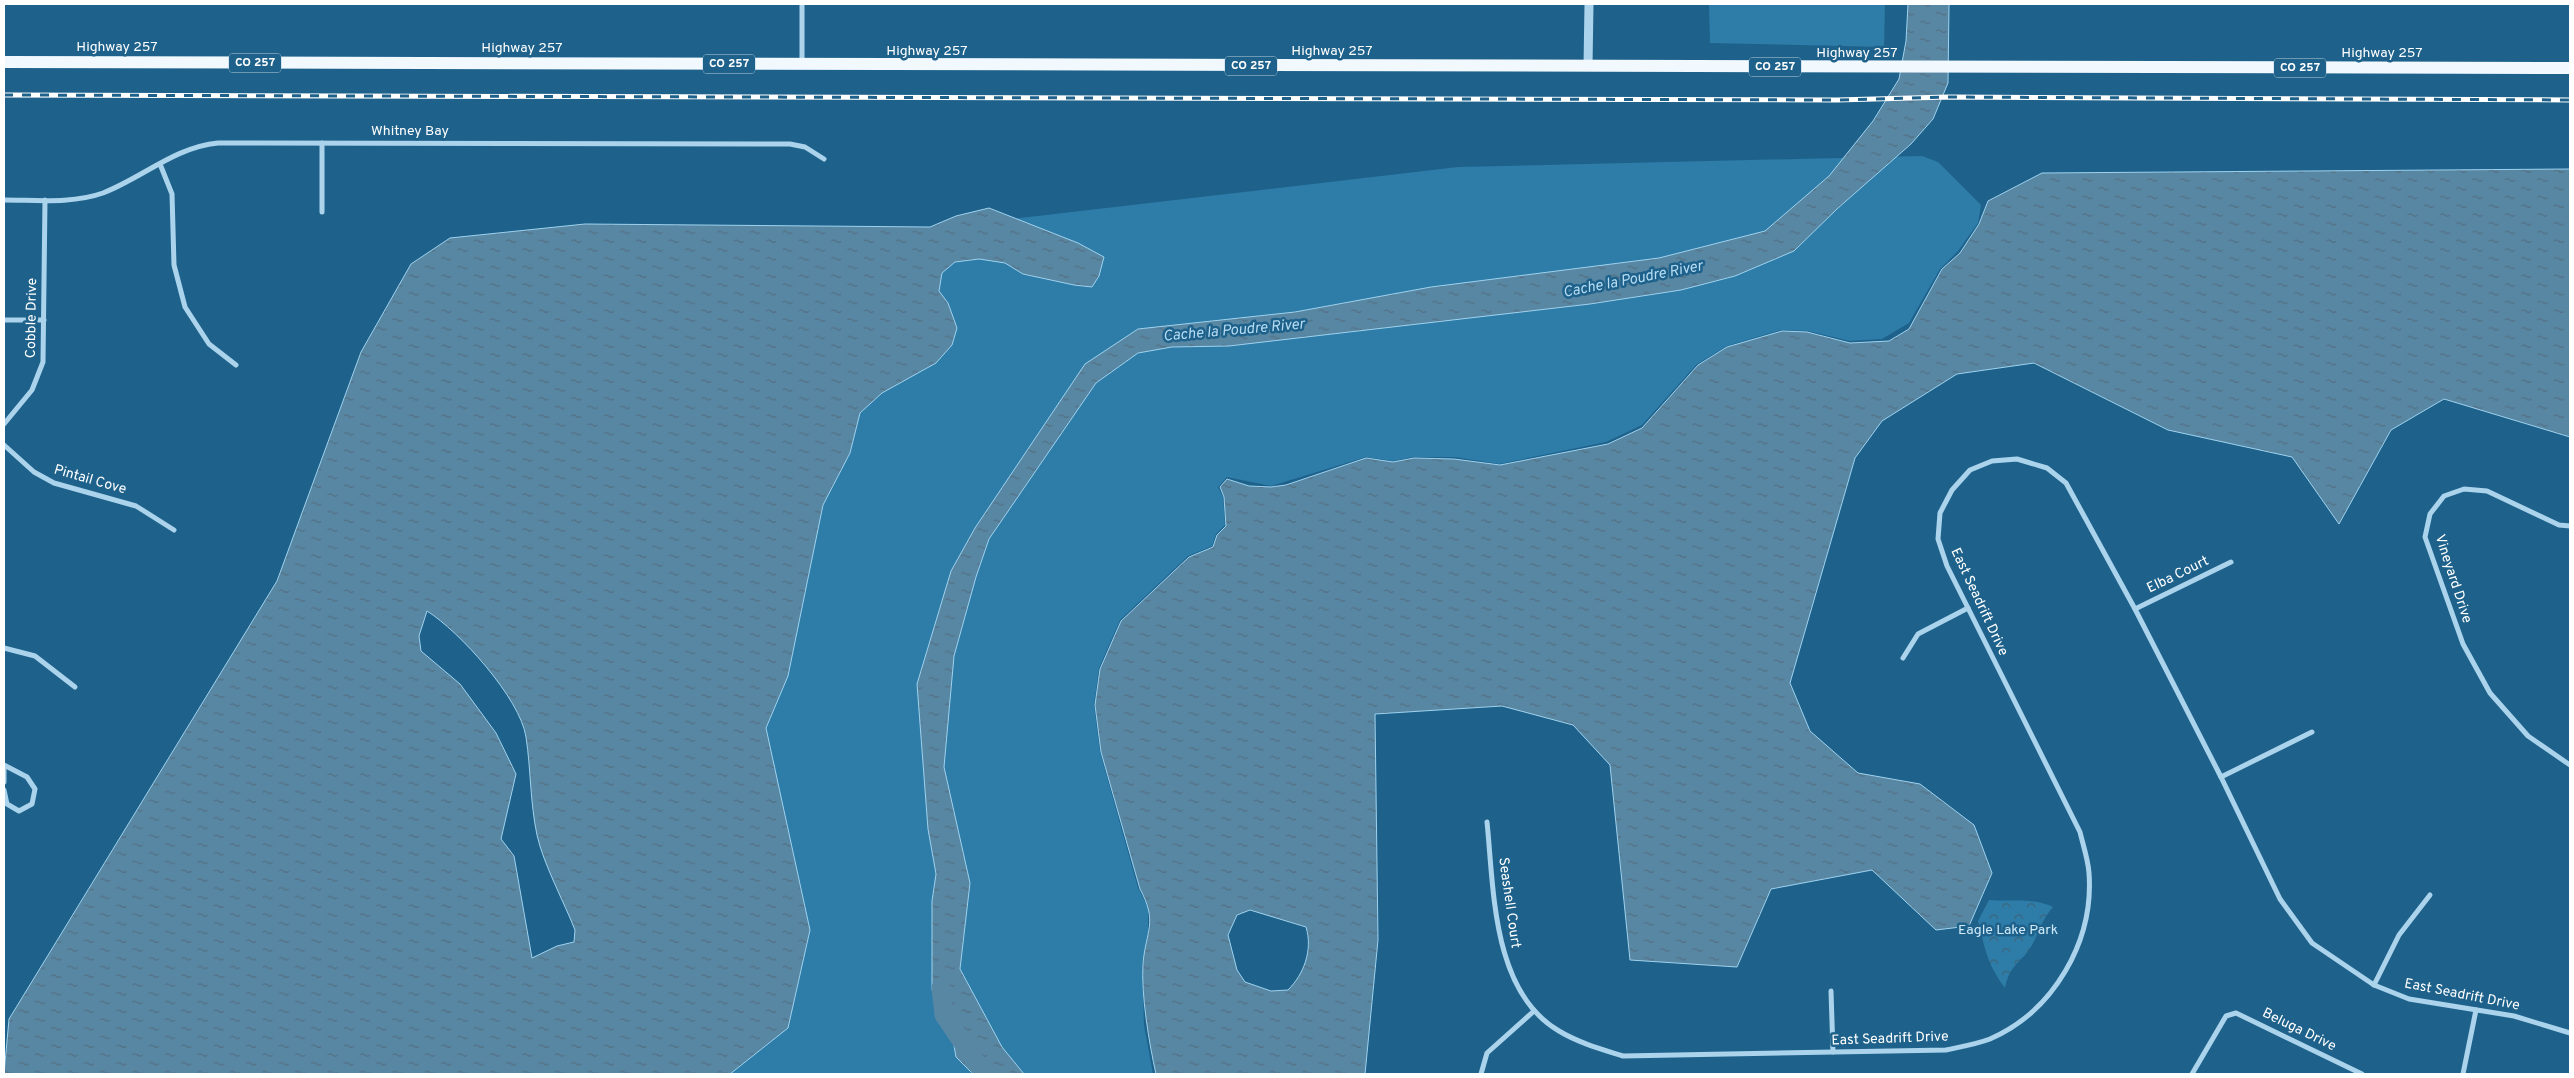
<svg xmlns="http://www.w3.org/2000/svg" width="2574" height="1078" font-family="Overpass,sans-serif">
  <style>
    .grass { fill: #2e7ca8 }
    .park { fill: url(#park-crowns) }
    .water { fill: url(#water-ripples); stroke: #9ed2ee; fill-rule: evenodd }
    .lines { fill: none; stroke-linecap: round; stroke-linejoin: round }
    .river { stroke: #5887a4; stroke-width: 19 }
    .minor { stroke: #abd4ec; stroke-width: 5 }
    .tertiary { stroke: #abd4ec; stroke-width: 9 }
    .primary { stroke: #f1f9ff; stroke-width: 12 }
    .rail-casing { stroke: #fff; stroke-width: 5 }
    .rail { stroke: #1e628c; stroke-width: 3; stroke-dasharray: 9; stroke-linecap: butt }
    .labels { text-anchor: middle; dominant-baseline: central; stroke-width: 5; stroke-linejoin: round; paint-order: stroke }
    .shield { fill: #1e628c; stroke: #bcd0dc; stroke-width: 1 }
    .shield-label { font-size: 12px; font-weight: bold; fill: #fff }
    .street-label { font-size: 14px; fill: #fff; stroke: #1e628c }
    .park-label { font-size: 14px; fill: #d0eaf9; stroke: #1e628c }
    .water-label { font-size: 15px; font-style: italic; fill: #b7ddf3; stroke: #1e628c }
  </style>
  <defs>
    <pattern id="park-crowns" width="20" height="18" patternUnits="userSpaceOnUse" patternTransform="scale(1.25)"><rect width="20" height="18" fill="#2e7ca8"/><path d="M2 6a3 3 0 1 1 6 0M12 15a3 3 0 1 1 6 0" fill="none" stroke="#3d647a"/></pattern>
    <pattern id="water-ripples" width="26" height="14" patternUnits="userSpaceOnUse" patternTransform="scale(1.25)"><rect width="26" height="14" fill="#5887a4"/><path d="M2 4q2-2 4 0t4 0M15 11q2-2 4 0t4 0" fill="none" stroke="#536f81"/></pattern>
  </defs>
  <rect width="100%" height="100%" fill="#1e628c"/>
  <!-- grass -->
  <g class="grass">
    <path d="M 1709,4 L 1885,4 L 1884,47 L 1710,43 Z"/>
    <path d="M 1922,156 L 1938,162 L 1981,205 L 1978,223 L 1958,251 L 1940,269 L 1909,323 L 1882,339 L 1850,341 L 1808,331 L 1781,330 L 1727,346 L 1697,364 L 1642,425 L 1606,442 L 1499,464 L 1455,457 L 1413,457 L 1393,461 L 1366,457 L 1271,486 L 1227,477 L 1218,487 L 1223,497 L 1225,525 L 1216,534 L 1212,546 L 1188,556 L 1120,620 L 1099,668 L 1094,705 L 1100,752 L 1138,888 L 1148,907 L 1148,935 L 1142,963 L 1144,1025 L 1153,1074 L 705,1074 L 746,728 L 846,375 L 960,225 L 1458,167 Z"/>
  </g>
  <!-- park -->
  <path class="park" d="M 1989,900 C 2012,902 2032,897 2053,907 C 2041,921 2040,930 2032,945 C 2021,964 2010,963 2005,988 C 1987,963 1986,952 1978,921 Z"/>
  <!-- water -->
  <g class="water">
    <path d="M 1908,4 L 1949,4 L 1948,83 L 1933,119 L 1911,144 L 1838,208 L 1794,251 L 1735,276 L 1681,290 L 1590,304 L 1229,346 L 1172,347 L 1138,353 L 1096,383 L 989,539 L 976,577 L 954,656 L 944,767 L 970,883 L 960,969 L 1002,1047 L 1024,1074 L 973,1074 L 956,1057 L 950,1023 L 932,990 L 932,901 L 936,874 L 928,829 L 917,684 L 951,571 L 975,528 L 1085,364 L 1138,329 L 1295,312 L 1431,287 L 1659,258 L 1765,231 L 1829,176 L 1873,121 L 1899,79 L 1906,41 Z"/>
    <path d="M 2570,169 L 2570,437 L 2444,399 L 2391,430 L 2339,524 L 2292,457 L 2168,430 L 2034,363 L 1957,374 L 1882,421 L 1855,458 L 1790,683 L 1810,731 L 1858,773 L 1920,784 L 1974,825 L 1992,873 L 1969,926 L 1936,930 L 1872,870 L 1771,889 L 1737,967 L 1630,960 L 1610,765 L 1573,725 L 1502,706 L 1375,714 L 1378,940 L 1365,1074 L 1156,1074 C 1149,1043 1141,995 1143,963 C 1146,931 1158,922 1140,889 L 1101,752 L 1095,705 L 1100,669 L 1121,621 L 1189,557 L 1213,547 L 1217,535 L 1226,526 L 1224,497 L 1220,487 L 1227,479 L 1249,486 L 1271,487 L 1286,485 L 1366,458 L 1393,462 L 1414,458 L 1454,459 L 1500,465 L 1608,444 L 1642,428 L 1698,365 L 1727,347 L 1782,331 L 1807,332 L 1850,343 L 1889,341 L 1909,329 L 1942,269 L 1960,253 L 1979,224 L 1988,201 L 2042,173 ZM 1250,910 L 1306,927 C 1313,950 1304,974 1288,990 L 1271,991 L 1245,982 L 1237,970 L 1228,935 L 1237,915 Z"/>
    <path d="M 989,208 L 1078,243 L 1104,257 L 1099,276 L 1092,287 L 1074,285 L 1023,274 L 1005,263 L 979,259 L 955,262 L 942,273 L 939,291 L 948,303 L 957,328 L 952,345 L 936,363 L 882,393 L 860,413 L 850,453 L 823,505 L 788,676 L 766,728 L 810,930 L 788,1028 L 730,1074 L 4,1074 L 9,1019 L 277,581 L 361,352 L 411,264 L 450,238 L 585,224 L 930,227 L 956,216 ZM 427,611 C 459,631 520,698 526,737 C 531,770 530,802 537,835 C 543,863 564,902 575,930 L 574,942 L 557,946 L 532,958 L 514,856 L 501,839 L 516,774 L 496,733 L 460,684 L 421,651 L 419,636 Z"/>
  </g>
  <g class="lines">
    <!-- river -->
    <path class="river" d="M 941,988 L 944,1015 L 984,1074"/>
    <!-- minor -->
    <g class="minor">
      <path d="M 802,4 L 802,64"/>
      <path d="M 160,164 L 172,194 L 174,265 L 185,307 L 209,344 L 236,365"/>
      <path d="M 4,200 C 36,200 72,204 103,193 C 142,178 175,147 218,143 L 790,144 L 805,147 L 824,159"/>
      <path d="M 322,212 L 322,143"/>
      <path d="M 4,320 L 44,320"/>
      <path d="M 4,424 L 32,390 L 43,362 L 45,200"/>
      <path d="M 4,445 L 34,472 L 54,483 L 136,506 L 174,530"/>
      <path d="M 2570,526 L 2559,525 L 2487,491 L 2464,489 L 2444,496 L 2430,514 L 2425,537 L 2463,644 L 2490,693 L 2528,736 L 2570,765"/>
      <path d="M 2135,609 L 2231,562"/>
      <path d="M 4,648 L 35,656 L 75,687"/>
      <path d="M 1903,658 L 1918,634 L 1968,608"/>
      <path d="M 4,765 L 27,777 L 35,789 L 32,804 L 19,811 L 7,804 L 4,790"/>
      <path d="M 2221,777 L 2312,732"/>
      <path d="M 4,782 L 4,766"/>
      <path d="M 1487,822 C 1494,890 1492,992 1559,1031 C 1579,1043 1601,1049 1623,1056 L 1946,1050 C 1960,1047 1977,1044 1990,1039 C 2054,1011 2094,941 2089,873 C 2088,859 2083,845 2080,832 L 1947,566 L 1938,539 L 1940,513 L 1952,490 L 1970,470 L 1992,461 L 2017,459 L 2047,468 L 2066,483 L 2135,609 L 2221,777 L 2280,899 L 2312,943 L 2374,985 L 2409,999 L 2514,1016 L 2570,1033"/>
      <path d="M 2374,985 L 2399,935 L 2430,895"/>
      <path d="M 1831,991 L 1833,1052"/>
      <path d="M 1481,1074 L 1487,1053 L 1534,1011"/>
      <path d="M 2192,1074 L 2226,1016 L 2236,1013 L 2362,1074"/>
      <path d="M 2463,1074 L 2476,1010"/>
    </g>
    <!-- tertiary -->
    <path class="tertiary" d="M 1588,66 L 1589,4"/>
    <!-- primary -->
    <path class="primary" d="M 4,62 L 2570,68"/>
    <defs>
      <path id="rail" d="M 4,95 L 1837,100 L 1948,97 L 2570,100"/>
    </defs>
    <!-- rail casing -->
    <use href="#rail" class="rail-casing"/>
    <!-- rail -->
    <use href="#rail" class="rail"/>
  </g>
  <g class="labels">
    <!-- shield labels -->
    <g class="shield">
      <rect x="229" y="53.5" width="52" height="19" rx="4"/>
      <rect x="703" y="54.5" width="52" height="19" rx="4"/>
      <rect x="1225" y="56.5" width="52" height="19" rx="4"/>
      <rect x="1749" y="57.5" width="52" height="19" rx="4"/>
      <rect x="2274" y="58.5" width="52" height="19" rx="4"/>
    </g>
    <g class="shield-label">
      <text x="255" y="63">CO 257</text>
      <text x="729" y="64">CO 257</text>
      <text x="1251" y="66">CO 257</text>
      <text x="1775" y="67">CO 257</text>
      <text x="2300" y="68">CO 257</text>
    </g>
    <!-- street labels -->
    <g class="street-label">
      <text x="117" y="47">Highway 257</text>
      <text x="522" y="48">Highway 257</text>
      <text x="927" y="51">Highway 257</text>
      <text x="1332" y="51">Highway 257</text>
      <text x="1857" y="53">Highway 257</text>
      <text x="2382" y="53">Highway 257</text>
      <text x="410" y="131">Whitney Bay</text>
      <text transform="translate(32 318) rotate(-89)">Cobble Drive</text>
      <text transform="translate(90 480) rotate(16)">Pintail Cove</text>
      <text transform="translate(2178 575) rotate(-26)">Elba Court</text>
      <text transform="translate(2453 579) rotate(72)">Vineyard Drive</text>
      <text transform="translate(1979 602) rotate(65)">East Seadrift Drive</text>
      <text transform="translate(1509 903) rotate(82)">Seashell Court</text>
      <text transform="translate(2462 995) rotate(11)">East Seadrift Drive</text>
      <text transform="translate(2299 1030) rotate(26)">Beluga Drive</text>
      <text transform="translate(1890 1039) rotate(-2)">East Seadrift Drive</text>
    </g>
    <!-- park labels -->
    <g class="park-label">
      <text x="2008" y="930">Eagle Lake Park</text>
    </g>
    <!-- water labels -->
    <g class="water-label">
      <text transform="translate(1633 280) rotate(-11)">Cache la Poudre River</text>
      <text transform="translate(1234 331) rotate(-5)">Cache la Poudre River</text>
    </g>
  </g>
  <!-- border -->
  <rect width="2574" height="1078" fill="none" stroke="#ffffff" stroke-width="10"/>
</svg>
